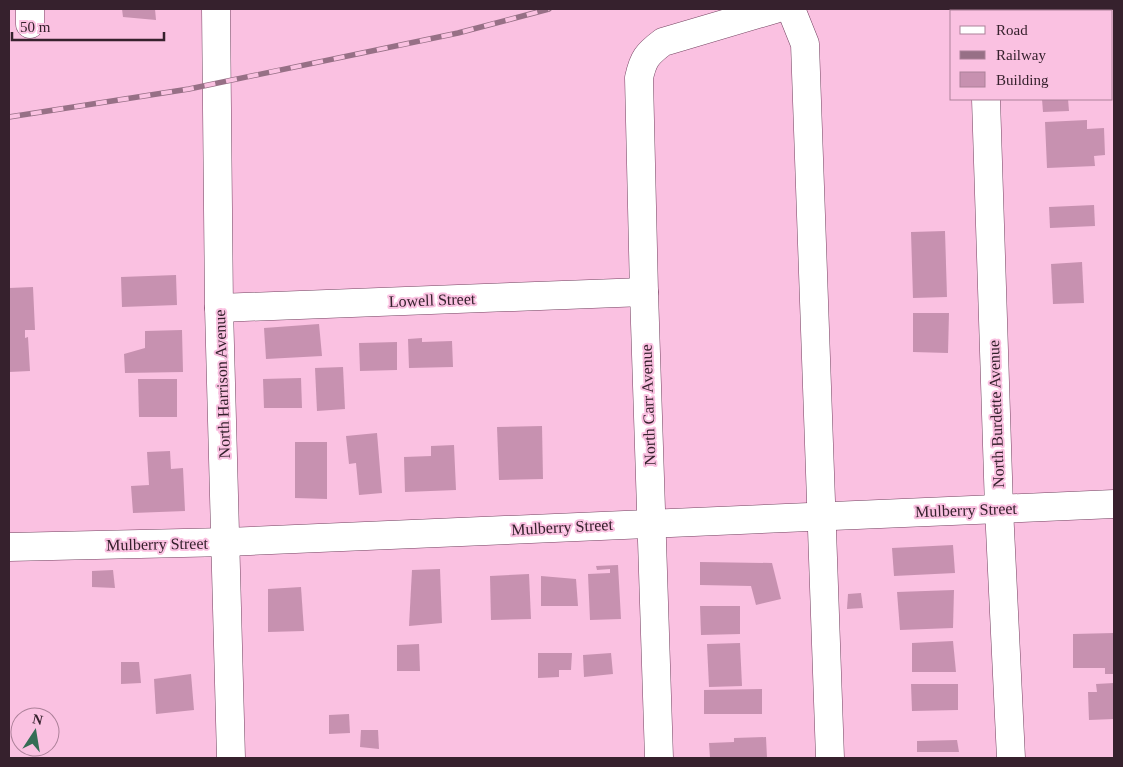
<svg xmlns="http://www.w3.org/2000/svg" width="1123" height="767" font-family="'Times New Roman',serif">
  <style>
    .building { fill: #c791b0 }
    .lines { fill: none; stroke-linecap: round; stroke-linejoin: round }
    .minor-casing { stroke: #734260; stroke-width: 29 }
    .minor { stroke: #fff; stroke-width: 28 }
    .rail-casing { stroke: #977086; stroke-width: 5.5 }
    .rail { stroke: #fac1e1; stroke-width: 4; stroke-dasharray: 11; stroke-linecap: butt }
    .labels { text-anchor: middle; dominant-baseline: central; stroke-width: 4; stroke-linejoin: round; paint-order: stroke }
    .street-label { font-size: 16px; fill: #36212d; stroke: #fac1e1 }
  </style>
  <rect width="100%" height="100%" fill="#fac1e1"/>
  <!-- building -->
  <g class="building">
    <path d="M 122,9 L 155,9 L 156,20 L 123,17 Z"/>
    <path d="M 1042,99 L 1068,99 L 1069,111 L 1043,112 Z"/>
    <path d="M 1087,120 L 1087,129 L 1104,128 L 1105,155 L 1094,156 L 1095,166 L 1047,168 L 1045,122 Z"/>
    <path d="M 1094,205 L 1095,226 L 1050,228 L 1049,207 Z"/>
    <path d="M 945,231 L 947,297 L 913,298 L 911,232 Z"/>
    <path d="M 1082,262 L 1084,303 L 1053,304 L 1051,264 Z"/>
    <path d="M 176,275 L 177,305 L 122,307 L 121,277 Z"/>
    <path d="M 33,287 L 35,330 L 25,330 L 25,338 L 28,337 L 30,371 L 9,372 L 9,288 Z"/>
    <path d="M 913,313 L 949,313 L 948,353 L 913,352 Z"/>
    <path d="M 319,324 L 322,356 L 266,359 L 264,328 Z"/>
    <path d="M 182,330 L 183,372 L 125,373 L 124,354 L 145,348 L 145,331 Z"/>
    <path d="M 422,338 L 422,342 L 452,341 L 453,367 L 409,368 L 408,339 Z"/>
    <path d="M 397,342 L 397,370 L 360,371 L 359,343 Z"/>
    <path d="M 343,367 L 345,409 L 317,411 L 315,368 Z"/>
    <path d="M 301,378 L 302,408 L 264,408 L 263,379 Z"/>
    <path d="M 138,379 L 177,379 L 177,417 L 139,417 Z"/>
    <path d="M 542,426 L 543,479 L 499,480 L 497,427 Z"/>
    <path d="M 377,433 L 382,493 L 359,495 L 356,463 L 349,464 L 346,436 Z"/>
    <path d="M 295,442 L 327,442 L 327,499 L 295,498 Z"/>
    <path d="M 454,445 L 456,490 L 405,492 L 404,457 L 431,456 L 431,446 Z"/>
    <path d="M 170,451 L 171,469 L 183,468 L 185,511 L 133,513 L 131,486 L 149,485 L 147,452 Z"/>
    <path d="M 953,545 L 955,573 L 894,576 L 892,548 Z"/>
    <path d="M 700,562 L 772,563 L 781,599 L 756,605 L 751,586 L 700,585 Z"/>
    <path d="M 618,565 L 621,619 L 590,620 L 588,574 L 610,573 L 610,569 L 597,570 L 596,566 Z"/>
    <path d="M 440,569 L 442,623 L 409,626 L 412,570 Z"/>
    <path d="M 113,570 L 115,588 L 92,587 L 92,571 Z"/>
    <path d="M 529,574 L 531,619 L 491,620 L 490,576 Z"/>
    <path d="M 541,576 L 576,579 L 578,606 L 541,606 Z"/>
    <path d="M 301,587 L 304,631 L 268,632 L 268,589 Z"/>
    <path d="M 954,590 L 953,628 L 900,630 L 897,592 Z"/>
    <path d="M 861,593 L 863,608 L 847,609 L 848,594 Z"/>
    <path d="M 700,606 L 740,606 L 740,634 L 701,635 Z"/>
    <path d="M 1114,633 L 1114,674 L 1105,674 L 1105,668 L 1073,668 L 1073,634 Z"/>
    <path d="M 953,641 L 956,672 L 912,672 L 912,643 Z"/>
    <path d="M 740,643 L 742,686 L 709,687 L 707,644 Z"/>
    <path d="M 419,644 L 420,671 L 397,671 L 397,645 Z"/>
    <path d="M 538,653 L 572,653 L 571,670 L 559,670 L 559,677 L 538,678 Z"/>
    <path d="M 611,653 L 613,674 L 584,677 L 583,655 Z"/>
    <path d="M 121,662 L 139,662 L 141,683 L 121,684 Z"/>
    <path d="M 191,674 L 194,710 L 156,714 L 154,679 Z"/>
    <path d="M 1114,683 L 1114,719 L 1089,720 L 1088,692 L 1097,692 L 1096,684 Z"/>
    <path d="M 911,684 L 958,684 L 958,710 L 912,711 Z"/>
    <path d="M 762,689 L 762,714 L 704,714 L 704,690 Z"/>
    <path d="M 349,714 L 350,733 L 329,734 L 329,715 Z"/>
    <path d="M 361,730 L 378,730 L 379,749 L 360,747 Z"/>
    <path d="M 766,737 L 767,758 L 710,758 L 709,743 L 734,742 L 734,738 Z"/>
    <path d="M 957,740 L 959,752 L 917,752 L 917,741 Z"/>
  </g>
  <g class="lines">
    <defs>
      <g id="minor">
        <path d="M 30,9 L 30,24"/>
        <path d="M 216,9 L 219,308 L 231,758"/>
        <path d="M 791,9 L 805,44 L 830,758"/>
        <path d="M 984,9 L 984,11"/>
        <path d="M 986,99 L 999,508 L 1011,758"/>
        <path d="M 219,308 L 644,292"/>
        <path d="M 9,547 L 227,542 L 1114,504"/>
        <path d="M 659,758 L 644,292 L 639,78 C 643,59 647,54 663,42 L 775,9"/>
      </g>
    </defs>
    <!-- minor casing -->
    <use href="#minor" class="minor-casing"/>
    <!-- minor -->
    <use href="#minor" class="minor"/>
    <defs>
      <path id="rail" d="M 9,117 L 189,89 L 458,33 L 549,9"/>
    </defs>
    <!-- rail casing -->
    <use href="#rail" class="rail-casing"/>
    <!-- rail -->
    <use href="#rail" class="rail"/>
  </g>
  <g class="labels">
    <!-- street labels -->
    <g class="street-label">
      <text transform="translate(432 300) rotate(-2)">Lowell Street</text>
      <text transform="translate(222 384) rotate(-92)">North Harrison Avenue</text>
      <text transform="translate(648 405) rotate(-92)">North Carr Avenue</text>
      <text transform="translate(996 414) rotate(-92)">North Burdette Avenue</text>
      <text transform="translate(966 510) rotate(-2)">Mulberry Street</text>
      <text transform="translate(562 527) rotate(-3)">Mulberry Street</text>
      <text transform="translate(157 544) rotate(-1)">Mulberry Street</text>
    </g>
  </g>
  <!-- border -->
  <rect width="1123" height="767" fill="none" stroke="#36212d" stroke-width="20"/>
  <!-- legend -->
  <rect x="950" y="10" width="162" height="90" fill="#fac1e1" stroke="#ac8199"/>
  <rect x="960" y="26" width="25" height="8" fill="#ffffff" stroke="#ac8199"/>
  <text x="996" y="35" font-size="15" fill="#36212d">Road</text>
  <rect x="960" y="51" width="25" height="8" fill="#977086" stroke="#ac8199"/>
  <text x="996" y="60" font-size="15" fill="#36212d">Railway</text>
  <rect x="960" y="72" width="25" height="15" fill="#c791b0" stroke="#ac8199"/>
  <text x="996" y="85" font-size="15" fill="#36212d">Building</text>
  <!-- north arrow -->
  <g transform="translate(35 732) rotate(12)"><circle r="24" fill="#fac1e1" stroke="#ac8199"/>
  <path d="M0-4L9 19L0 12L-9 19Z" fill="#356d55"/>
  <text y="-8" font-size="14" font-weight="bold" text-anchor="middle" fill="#36212d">N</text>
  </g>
  <!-- scale -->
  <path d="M12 32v8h152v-8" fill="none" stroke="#36212d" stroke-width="2.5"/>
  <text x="20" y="32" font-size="15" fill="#36212d" stroke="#fac1e1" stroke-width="4" paint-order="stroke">50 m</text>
</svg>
